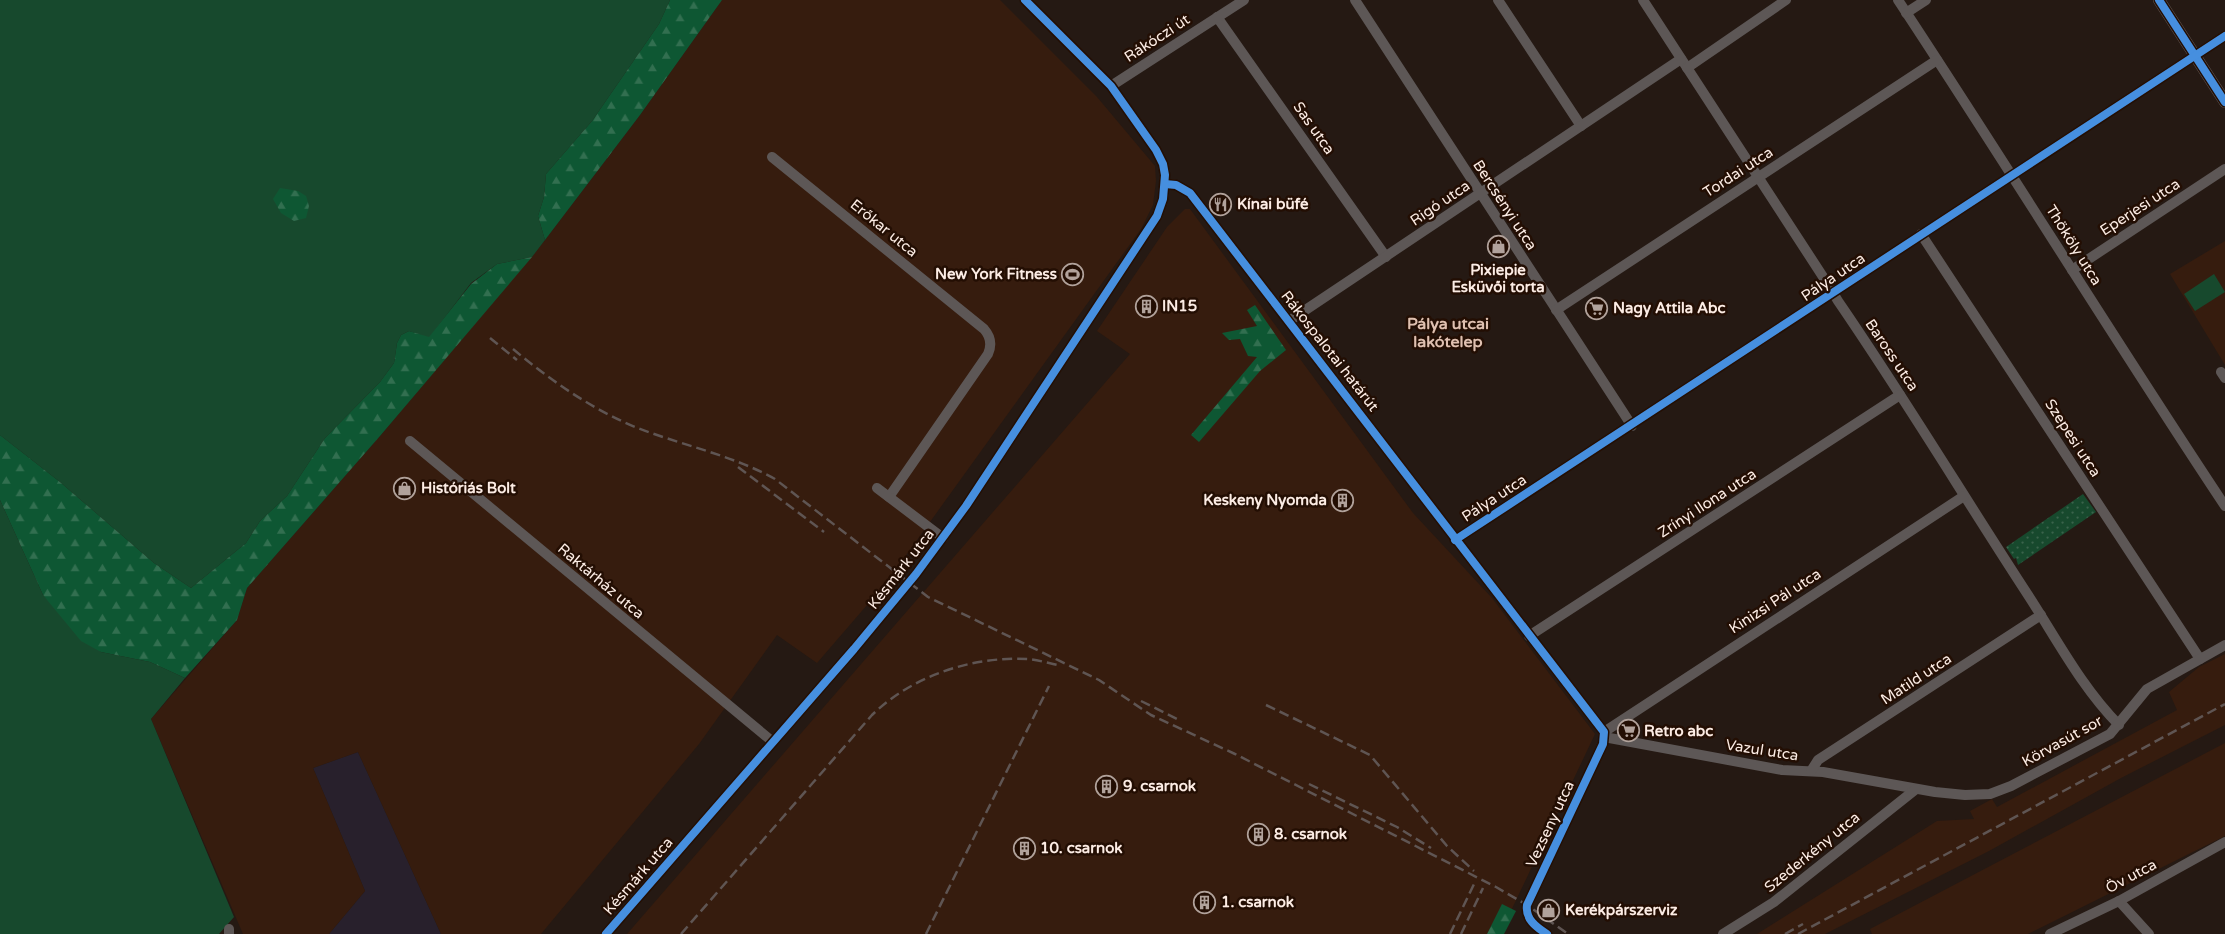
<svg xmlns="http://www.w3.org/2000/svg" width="2225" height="934" font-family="'Varela Round',sans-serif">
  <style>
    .commercial { fill: #28202c }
    .built { fill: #361c0e }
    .grass { fill: #17492d }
    .forest { fill: url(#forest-firs) }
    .park { fill: url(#park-dots) }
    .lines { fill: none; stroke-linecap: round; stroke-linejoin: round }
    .minor { stroke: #5d5756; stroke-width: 10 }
    .major { stroke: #605754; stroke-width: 12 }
    .rail { stroke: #5f5553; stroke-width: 2.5; stroke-dasharray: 10 5; stroke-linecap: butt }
    .cycleway-casing { stroke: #230e03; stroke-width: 11 }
    .cycleway { stroke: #468fdf; stroke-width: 8 }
    .labels { text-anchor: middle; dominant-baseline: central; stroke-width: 5; stroke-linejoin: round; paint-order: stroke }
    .street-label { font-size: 15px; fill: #fcece4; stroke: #230e03 }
    .poi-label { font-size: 15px; font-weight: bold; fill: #fcece4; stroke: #230e03; text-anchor: start }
    .neighbourhood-label { font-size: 16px; font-weight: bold; fill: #dfc0b0; stroke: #230e03 }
  </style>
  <defs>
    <pattern id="forest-firs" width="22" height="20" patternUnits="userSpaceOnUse" patternTransform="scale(1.25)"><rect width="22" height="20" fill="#0e5733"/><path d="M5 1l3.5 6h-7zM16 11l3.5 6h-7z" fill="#326f50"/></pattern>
    <pattern id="park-dots" width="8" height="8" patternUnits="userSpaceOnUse" patternTransform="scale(1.25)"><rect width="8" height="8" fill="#17492d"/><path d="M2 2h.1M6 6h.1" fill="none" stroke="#3a634b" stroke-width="1.8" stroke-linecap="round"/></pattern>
  </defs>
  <rect width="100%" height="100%" fill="#251913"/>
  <!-- commercial -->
  <path class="commercial" d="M 358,752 L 441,934 L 329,934 L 365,891 L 313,768 Z"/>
  <!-- built -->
  <g class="built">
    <path d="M 722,0 L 1000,0 L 1097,97 L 1155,166 L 1156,181 L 1153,205 L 1141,229 L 886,583 L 817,663 L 777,635 L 699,744 L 541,934 L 441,934 L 358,752 L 313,768 L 365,891 L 329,934 L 243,934 L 151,719 L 237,620 L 247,588 L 380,436 L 545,240 L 640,115 Z"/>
    <path d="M 1185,209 L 1190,209 L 1413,513 L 1492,598 L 1595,734 L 1500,934 L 627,934 L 1130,354 L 1097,331 L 1167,227 Z"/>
    <path d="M 2225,241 L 2225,365 L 2170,274 Z"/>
    <path d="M 2225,654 L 2225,725 L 2121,778 L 1989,851 L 1825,934 L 1757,934 L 1937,821 L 1974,819 L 1970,811 L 1992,799 L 1997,807 L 2177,710 L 2169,692 L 2199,667 Z"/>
    <path d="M 2225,743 L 2225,836 L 2028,934 L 1872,934 L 1870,929 Z"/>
  </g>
  <!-- grass -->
  <g class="grass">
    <path d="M 0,0 L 670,0 L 659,24 L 592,121 L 546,174 L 544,197 L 538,216 L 545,240 L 532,257 L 497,264 L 471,283 L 429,338 L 409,331 L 401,335 L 397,343 L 394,363 L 380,382 L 325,438 L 287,496 L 260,521 L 246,543 L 191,588 L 154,563 L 60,482 L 0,435 Z"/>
    <path d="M 2214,274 L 2225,292 L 2195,311 L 2184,294 Z"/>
    <path d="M 0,500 L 43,595 L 101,652 L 150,662 L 185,678 L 151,719 L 234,917 L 219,934 L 0,934 Z"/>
  </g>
  <!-- forest -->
  <g class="forest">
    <path d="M 670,0 L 722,0 L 640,115 L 545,240 L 538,216 L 544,197 L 546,174 L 592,121 L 659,24 Z"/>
    <path d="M 280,188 L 298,191 L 306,196 L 309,206 L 306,218 L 294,221 L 281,213 L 273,199 Z"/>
    <path d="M 532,257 L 380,436 L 247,588 L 237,620 L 185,678 L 150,662 L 101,652 L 81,641 L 43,595 L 0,500 L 0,435 L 60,482 L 154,563 L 191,588 L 246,543 L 260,521 L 287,496 L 325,438 L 380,382 L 394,363 L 397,343 L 401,335 L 409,331 L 429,337 L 471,284 L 497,264 Z"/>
    <path d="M 1255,305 L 1286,350 L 1260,371 L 1199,442 L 1191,435 L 1257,357 L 1248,356 L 1240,339 L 1229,340 L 1222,333 L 1257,326 L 1247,310 Z"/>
    <path d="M 1502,904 L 1516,911 L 1504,934 L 1487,934 Z"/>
  </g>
  <!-- park -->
  <path class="park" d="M 2083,494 L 2096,512 L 2018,565 L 2016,558 L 2014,559 L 2006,547 Z"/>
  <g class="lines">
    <!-- minor -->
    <g class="minor">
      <path d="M 1355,0 L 1632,426"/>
      <path d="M 1498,0 L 1581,126"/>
      <path d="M 1643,0 L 1829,286 L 1838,301 C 1904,397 1964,497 2028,595 C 2056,638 2082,688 2119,725"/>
      <path d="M 1898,0 C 2009,168 2114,339 2225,506"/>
      <path d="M 1906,13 L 1926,0"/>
      <path d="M 1217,17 L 1386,257"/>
      <path d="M 1687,68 L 1786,0"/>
      <path d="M 1111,86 L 1244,0"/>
      <path d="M 772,157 L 984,329 C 991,337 992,345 988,354 L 889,497"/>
      <path d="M 1165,184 L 1176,185 L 1190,193 L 1604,732 L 1603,744 L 1527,905 C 1525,919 1536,927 1547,934"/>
      <path d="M 1921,234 L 2200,659"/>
      <path d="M 2072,270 L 2225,169"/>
      <path d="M 1556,310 L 1937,60"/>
      <path d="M 1289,321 L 1681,59"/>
      <path d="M 2221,372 L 2225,378"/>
      <path d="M 410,441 L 773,742"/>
      <path d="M 877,488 L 943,538"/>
      <path d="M 1455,540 L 2225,36"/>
      <path d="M 1529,636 L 1900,395"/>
      <path d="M 1604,732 L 1964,496"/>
      <path d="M 1604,737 L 1782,770 L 1823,772 L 1935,792 L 1965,795 L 1990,794 L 2011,786 L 2110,734 L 2147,689 L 2225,645"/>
      <path d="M 1811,771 L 1818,760 L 2041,615"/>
      <path d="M 2119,901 L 2149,934"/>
      <path d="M 229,929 L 229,934"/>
      <path d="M 606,934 L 854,649 L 916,574 L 966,506 L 1157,216 L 1163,199 L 1165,175 L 1163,164 L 1156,150 L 1111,86 L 1025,0"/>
      <path d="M 1723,934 L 1774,902 L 1916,789"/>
      <path d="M 2050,934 L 2119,901 L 2225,842"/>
    </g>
    <!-- major -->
    <path class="major" d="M 2159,0 L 2225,102"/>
    <!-- rail -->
    <g class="rail">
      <path d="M 490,338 L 517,360"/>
      <path d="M 513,349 C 550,380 590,408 635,427 C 681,445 732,455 775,479 L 928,597 L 1099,680 L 1151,715 L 1235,754 L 1496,887 L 1527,905 L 1568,934"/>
      <path d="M 738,467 L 824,532"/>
      <path d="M 1141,701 L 1179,720"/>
      <path d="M 1266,705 L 1370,755 L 1447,846 L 1474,871"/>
      <path d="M 1309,784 L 1397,827 L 1431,848"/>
      <path d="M 681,934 L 872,715 C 912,676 972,656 1028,659 C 1038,660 1048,663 1058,665"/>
      <path d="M 926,934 L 1049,686"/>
      <path d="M 1450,934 L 1474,884"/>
      <path d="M 1461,934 L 1483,888"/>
      <path d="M 1785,934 L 1803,924"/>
      <path d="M 1798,934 L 2225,704"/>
    </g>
    <defs>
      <g id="cycleway">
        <path d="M 2159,0 L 2225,102"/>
        <path d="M 1165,184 L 1176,185 L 1190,193 L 1604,732 L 1603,744 L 1527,905 C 1525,919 1536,927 1547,934"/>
        <path d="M 1455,540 L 2225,36"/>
        <path d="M 606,934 L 854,649 L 916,574 L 966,506 L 1157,216 L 1163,199 L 1165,175 L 1163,164 L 1156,150 L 1111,86 L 1025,0"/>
      </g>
    </defs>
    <!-- cycleway casing -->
    <use href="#cycleway" class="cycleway-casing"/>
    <!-- cycleway -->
    <use href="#cycleway" class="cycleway"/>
  </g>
  <!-- icons -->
  <defs>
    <symbol id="restaurant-ring" viewBox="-11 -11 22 22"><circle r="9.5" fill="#230e03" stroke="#b1a29b" stroke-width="1.5"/><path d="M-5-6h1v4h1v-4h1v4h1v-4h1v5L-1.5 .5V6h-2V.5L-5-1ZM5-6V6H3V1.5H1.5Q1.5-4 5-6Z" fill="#b1a29b"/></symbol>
    <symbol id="shop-ring" viewBox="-11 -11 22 22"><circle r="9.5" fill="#230e03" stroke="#b1a29b" stroke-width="1.5"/><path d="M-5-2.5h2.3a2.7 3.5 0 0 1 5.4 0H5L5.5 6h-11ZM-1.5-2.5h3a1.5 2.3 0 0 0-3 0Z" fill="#b1a29b"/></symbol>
    <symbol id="stadium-ring" viewBox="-11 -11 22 22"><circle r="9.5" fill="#230e03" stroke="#b1a29b" stroke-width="1.5"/><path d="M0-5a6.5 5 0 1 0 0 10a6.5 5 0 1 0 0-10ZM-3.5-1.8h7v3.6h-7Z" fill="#b1a29b"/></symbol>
    <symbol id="building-ring" viewBox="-11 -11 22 22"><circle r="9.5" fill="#230e03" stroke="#b1a29b" stroke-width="1.5"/><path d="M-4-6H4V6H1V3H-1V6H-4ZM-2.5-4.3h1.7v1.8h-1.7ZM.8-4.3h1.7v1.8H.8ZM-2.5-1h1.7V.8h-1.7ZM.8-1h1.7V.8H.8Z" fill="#b1a29b"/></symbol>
    <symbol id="supermarket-ring" viewBox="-11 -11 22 22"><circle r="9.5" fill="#230e03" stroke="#b1a29b" stroke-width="1.5"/><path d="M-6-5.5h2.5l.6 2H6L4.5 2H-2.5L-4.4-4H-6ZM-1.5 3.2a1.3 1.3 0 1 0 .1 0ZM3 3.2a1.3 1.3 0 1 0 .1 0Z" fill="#b1a29b"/></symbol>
  </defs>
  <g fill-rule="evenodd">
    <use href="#restaurant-ring" x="1208" y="192" width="25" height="25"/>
    <use href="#shop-ring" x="1486" y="234" width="25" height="25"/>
    <use href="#stadium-ring" x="1060" y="262" width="25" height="25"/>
    <use href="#building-ring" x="1134" y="294" width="25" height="25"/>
    <use href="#supermarket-ring" x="1584" y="296" width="25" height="25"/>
    <use href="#shop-ring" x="392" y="476" width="25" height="25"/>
    <use href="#building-ring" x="1330" y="488" width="25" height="25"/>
    <use href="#supermarket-ring" x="1616" y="718" width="25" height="25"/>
    <use href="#building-ring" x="1094" y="774" width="25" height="25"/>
    <use href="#building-ring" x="1246" y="822" width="25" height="25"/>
    <use href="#building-ring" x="1012" y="836" width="25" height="25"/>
    <use href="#building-ring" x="1192" y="890" width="25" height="25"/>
    <use href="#shop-ring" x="1536" y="898" width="25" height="25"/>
  </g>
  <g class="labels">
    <!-- street labels -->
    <g class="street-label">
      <text transform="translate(1157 38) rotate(-33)">Rákóczi út</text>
      <text transform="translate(1314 128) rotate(55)">Sas utca</text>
      <text transform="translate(1738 172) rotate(-33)">Tordai utca</text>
      <text transform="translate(1440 203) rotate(-34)">Rigó utca</text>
      <text transform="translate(1505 205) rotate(57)">Bercsényi utca</text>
      <text transform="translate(2140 207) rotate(-33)">Eperjesi utca</text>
      <text transform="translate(884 228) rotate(39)">Erőkar utca</text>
      <text transform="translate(2074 245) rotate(58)">Thököly utca</text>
      <text transform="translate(1833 277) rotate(-34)">Pálya utca</text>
      <text transform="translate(1330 351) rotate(52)">Rákospalotai határút</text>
      <text transform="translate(1892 355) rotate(56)">Baross utca</text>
      <text transform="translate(2073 438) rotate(57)">Szepesi utca</text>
      <text transform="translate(1494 498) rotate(-33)">Pálya utca</text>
      <text transform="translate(1707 503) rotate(-33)">Zrínyi Ilona utca</text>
      <text transform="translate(901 569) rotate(-52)">Késmárk utca</text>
      <text transform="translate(601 581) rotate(40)">Raktárház utca</text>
      <text transform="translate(1775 601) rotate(-33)">Kinizsi Pál utca</text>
      <text transform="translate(1916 679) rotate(-33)">Matild utca</text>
      <text transform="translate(2062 741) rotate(-29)">Körvasút sor</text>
      <text transform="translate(1762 750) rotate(9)">Vazul utca</text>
      <text transform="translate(1550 824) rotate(-65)">Vezseny utca</text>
      <text transform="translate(1812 852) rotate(-39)">Szederkény utca</text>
      <text transform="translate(638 876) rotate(-49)">Késmárk utca</text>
      <text transform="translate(2131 876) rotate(-28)">Öv utca</text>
    </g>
    <!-- poi labels -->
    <g class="poi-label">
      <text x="1237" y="204">Kínai büfé</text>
      <text x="1498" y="270" text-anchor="middle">Pixiepie<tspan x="1498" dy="17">Esküvői torta</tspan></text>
      <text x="1057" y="274" text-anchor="end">New York Fitness</text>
      <text x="1162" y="306">IN15</text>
      <text x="1613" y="308">Nagy Attila Abc</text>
      <text x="421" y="488">Históriás Bolt</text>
      <text x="1327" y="500" text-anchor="end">Keskeny Nyomda</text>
      <text x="1644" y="731">Retro abc</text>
      <text x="1123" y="786">9. csarnok</text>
      <text x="1274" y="834">8. csarnok</text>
      <text x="1040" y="848">10. csarnok</text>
      <text x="1221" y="902">1. csarnok</text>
      <text x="1565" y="910">Kerékpárszerviz</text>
    </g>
    <!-- neighbourhood labels -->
    <g class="neighbourhood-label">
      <text x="1448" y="324">Pálya utcai<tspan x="1448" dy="18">lakótelep</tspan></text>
    </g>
  </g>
</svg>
